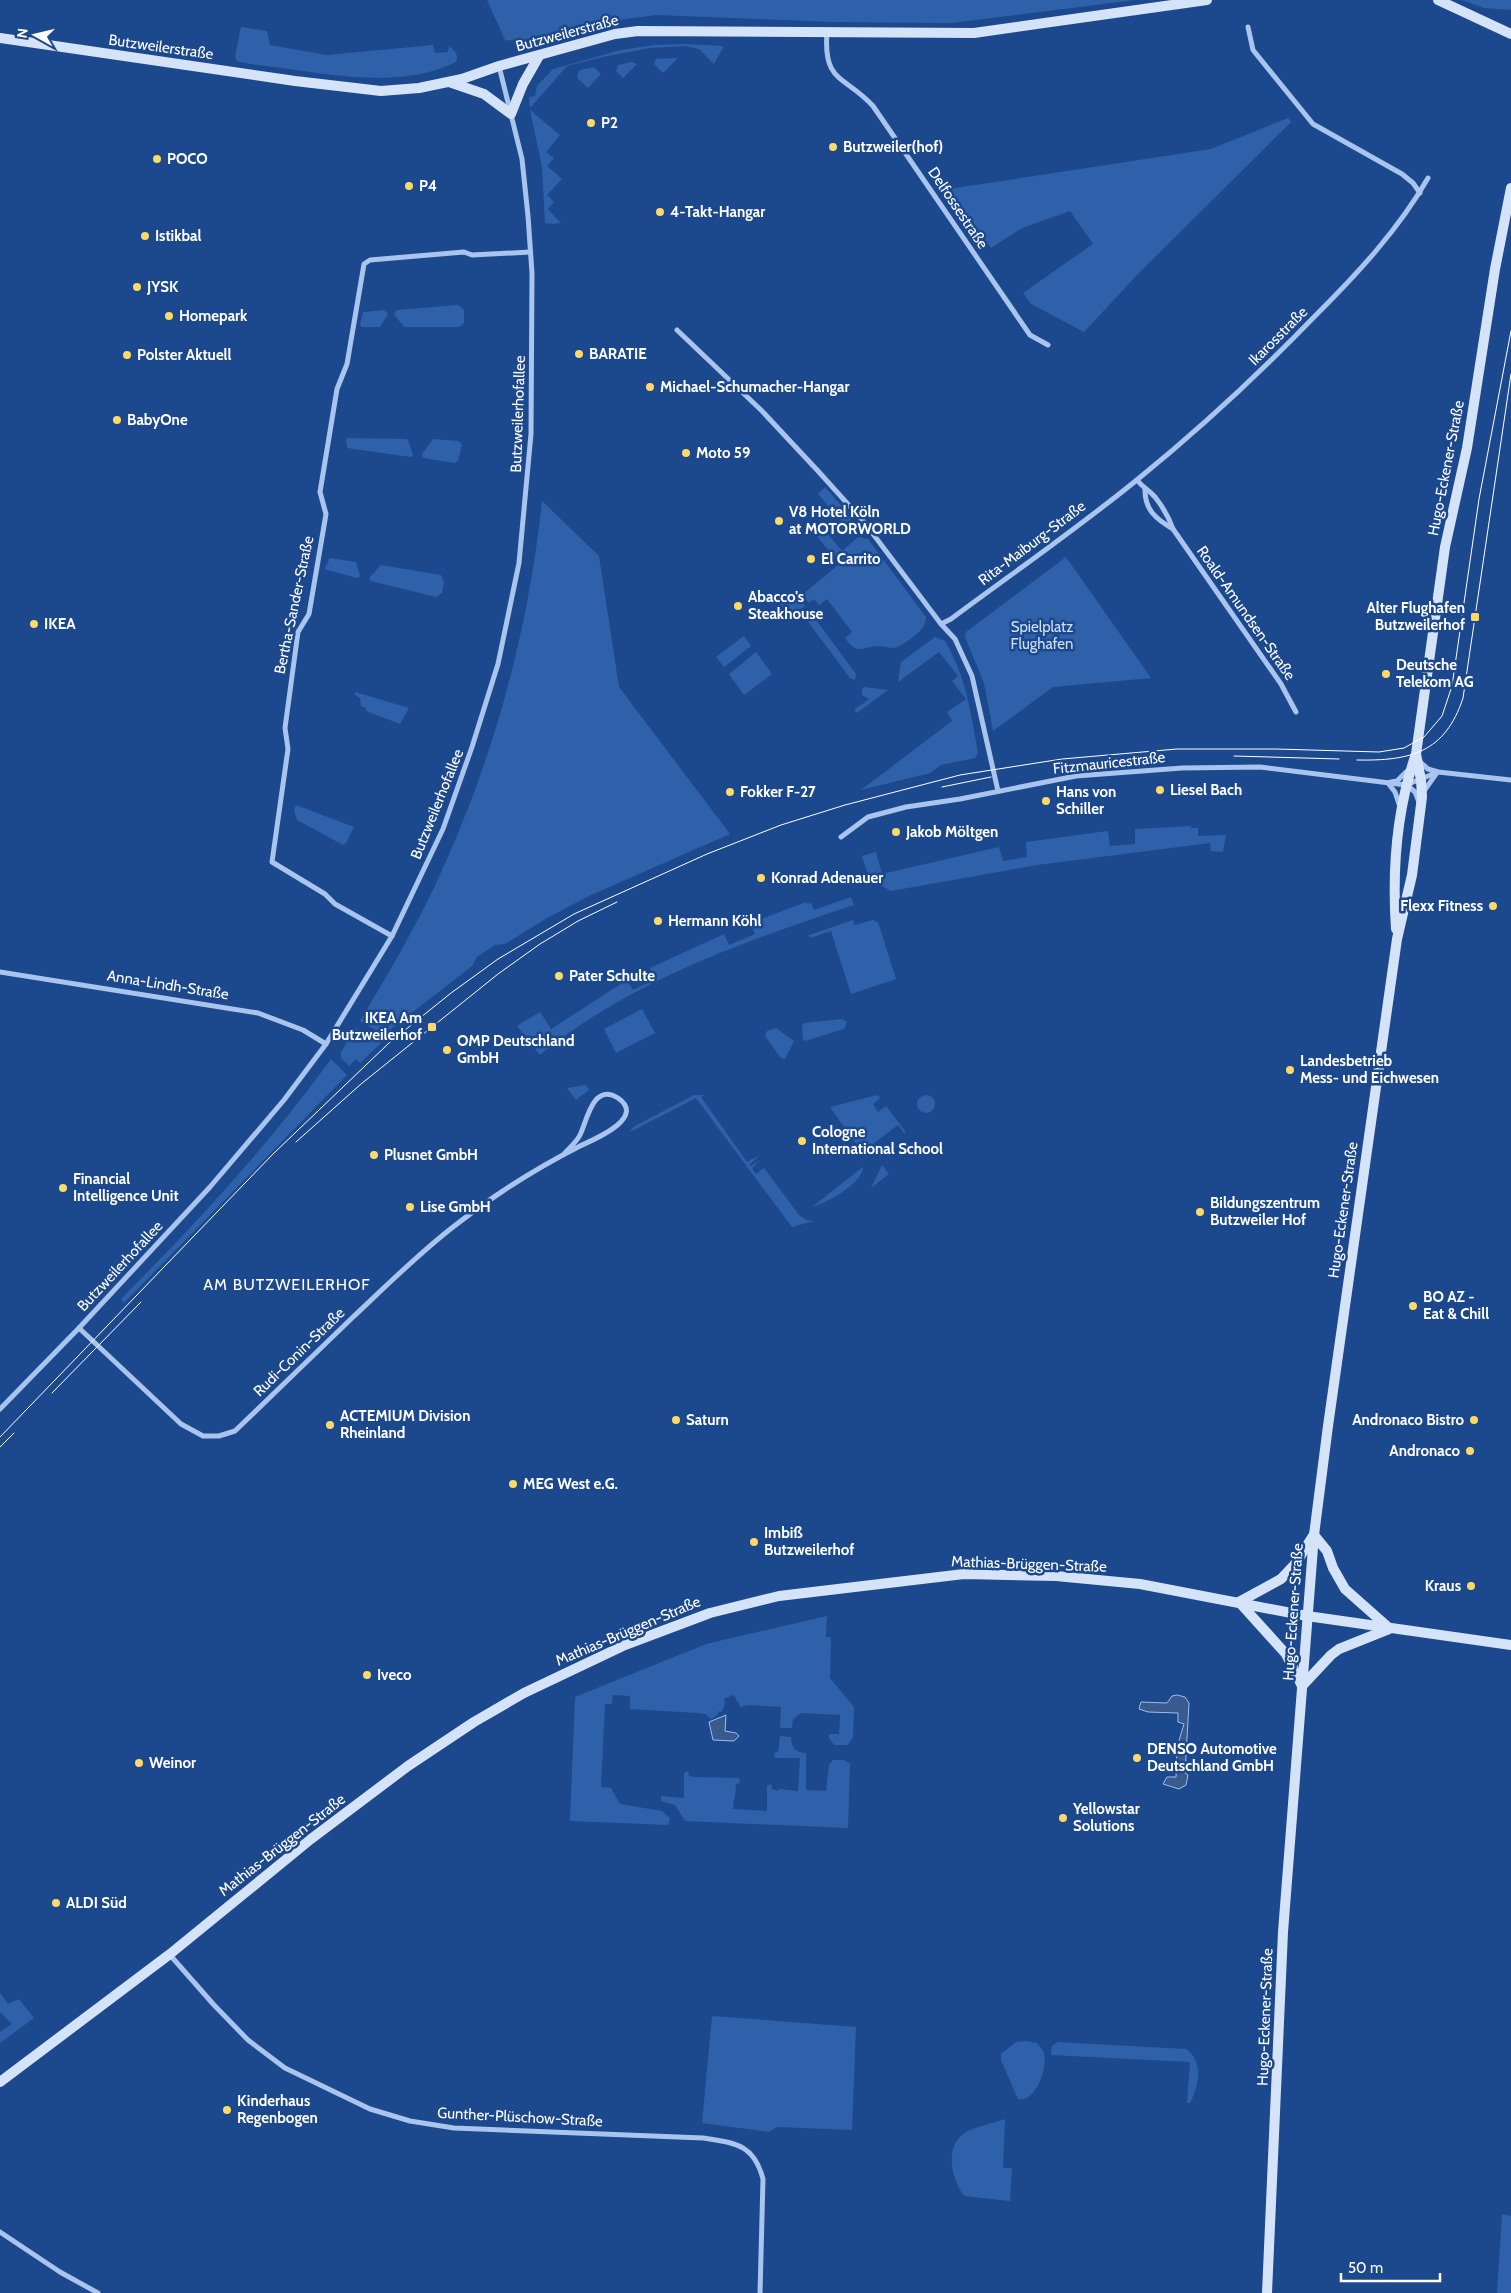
<svg xmlns="http://www.w3.org/2000/svg" width="1511" height="2293" font-family="Cabin,sans-serif">
  <style>
    .green { fill: #2f61aa }
    .water { fill: #3a598c; stroke: #9cbfef }
    .lines { fill: none; stroke-linecap: round; stroke-linejoin: round }
    .street { stroke: #a9c4ed; stroke-width: 5 }
    .secondary { stroke: #d5e3f9; stroke-width: 10 }
    .tram { stroke: #fff; stroke-width: 1 }
    .poi-dot { fill: #fdd966; stroke: #1c488d; stroke-width: 2 }
    .labels { text-anchor: middle; dominant-baseline: central; stroke-width: 5; stroke-linejoin: round; paint-order: stroke }
    .street-label { font-size: 15px; fill: #fff; stroke: #1c488d }
    .poi-label { font-size: 15px; font-weight: bold; fill: #fff; stroke: #1c488d; text-anchor: start }
    .park-label { font-size: 15px; fill: #cee0f9; stroke: #1c488d }
    .neighbourhood-label { font-size: 16px; letter-spacing: 1px; fill: #fff; stroke: #1c488d }
  </style>
  <rect width="100%" height="100%" fill="#1c488d"/>
  <!-- green -->
  <g class="green">
    <path d="M 487,0 L 1135,0 L 952,23 L 833,22 L 656,15 L 590,24 L 534,42 L 505,40 Z"/>
    <path d="M 1462,0 L 1511,0 L 1511,10 L 1484,8 Z"/>
    <path d="M 241,27 L 267,31 L 270,45 L 327,55 L 433,45 L 435,53 L 448,52 L 449,46 C 455,51 459,54 456,62 C 404,88 337,76 282,68 C 268,66 251,65 237,61 L 235,56 Z"/>
    <path d="M 686,44 L 724,46 L 714,64 L 699,49 L 685,46 L 650,48 L 607,56 L 567,66 L 530,108 L 529,97 L 535,96 L 537,86 L 553,69 L 621,50 L 654,45 Z"/>
    <path d="M 656,59 L 676,58 L 677,59 L 663,73 L 654,64 Z"/>
    <path d="M 632,62 L 637,64 L 623,78 L 616,71 L 618,65 Z"/>
    <path d="M 594,67 L 601,74 L 588,88 L 578,79 L 577,74 L 580,70 Z"/>
    <path d="M 530,110 L 560,135 L 546,152 L 554,158 L 547,166 L 562,179 L 547,195 L 554,202 L 548,209 L 561,223 L 554,224 L 545,223 L 542,167 Z"/>
    <path d="M 1288,118 L 1291,122 L 1139,273 L 1084,332 L 1031,304 L 1023,293 L 1093,244 L 1070,211 L 1022,228 L 991,248 L 949,189 L 1211,149 Z"/>
    <path d="M 458,305 L 464,310 L 464,323 L 459,327 L 404,327 L 394,314 L 397,310 Z"/>
    <path d="M 384,310 L 388,314 L 380,327 L 362,327 L 360,325 L 363,312 Z"/>
    <path d="M 348,438 L 406,439 L 408,440 L 413,455 L 411,457 L 347,448 L 346,440 Z"/>
    <path d="M 433,439 L 459,441 L 462,445 L 458,461 L 455,463 L 423,458 L 422,454 Z"/>
    <path d="M 825,487 L 852,518 L 848,531 L 841,532 L 837,527 L 842,522 L 818,494 Z"/>
    <path d="M 542,501 L 599,556 L 619,687 L 730,834 L 589,896 L 547,918 L 505,944 L 495,945 L 477,957 L 472,966 L 386,1033 L 380,1033 L 360,1021 C 391,969 422,917 446,861 C 497,747 529,625 542,501 Z"/>
    <path d="M 823,528 L 842,551 L 858,537 L 868,539 L 926,617 C 927,630 906,643 895,648 C 889,648 883,646 878,646 C 860,647 858,656 845,638 L 852,632 L 827,599 L 819,605 L 814,599 L 809,603 L 802,595 L 838,565 L 834,557 L 815,534 Z"/>
    <path d="M 1066,557 L 1151,678 L 1053,687 L 993,731 L 984,683 L 965,637 L 966,632 Z"/>
    <path d="M 330,558 L 356,562 L 360,576 L 357,578 L 327,570 L 325,568 Z"/>
    <path d="M 381,565 L 441,575 L 444,582 L 442,593 L 436,597 L 371,581 L 369,578 Z"/>
    <path d="M 792,592 L 805,606 L 789,617 L 779,603 Z"/>
    <path d="M 808,613 L 811,613 L 856,674 L 855,680 L 850,678 L 806,619 L 805,616 Z"/>
    <path d="M 744,636 L 751,646 L 724,667 L 716,657 Z"/>
    <path d="M 935,637 L 945,641 C 966,676 971,713 978,753 L 975,758 L 941,765 L 930,773 L 861,790 L 952,721 L 947,712 L 966,699 L 952,681 L 958,676 L 939,652 L 898,682 L 901,662 Z"/>
    <path d="M 756,652 L 772,674 L 744,695 L 729,674 Z"/>
    <path d="M 864,687 L 888,690 L 857,713 L 854,710 L 869,699 L 862,695 L 862,689 Z"/>
    <path d="M 355,692 L 409,708 L 400,724 L 366,711 L 366,708 L 361,706 L 360,698 L 355,695 Z"/>
    <path d="M 296,805 L 354,827 L 346,843 L 343,845 L 297,820 L 294,810 Z"/>
    <path d="M 1191,826 L 1191,828 L 1198,828 L 1198,836 L 1226,835 L 1223,852 L 1211,851 L 1210,843 L 1037,865 L 891,891 L 880,885 L 871,885 L 862,856 L 876,852 L 882,874 L 999,847 L 1003,861 L 1027,857 L 1026,842 L 1108,831 L 1110,846 L 1135,844 L 1135,829 Z"/>
    <path d="M 851,897 L 854,905 C 745,941 630,981 540,1055 L 517,1026 L 540,1012 L 551,1029 L 627,980 L 633,990 L 655,979 L 650,968 L 724,934 L 729,945 L 755,934 L 751,923 L 806,902 L 807,904 L 811,903 L 814,910 Z"/>
    <path d="M 853,920 L 855,925 L 873,920 L 878,922 L 896,979 L 851,994 L 831,931 L 810,938 L 809,935 Z"/>
    <path d="M 642,1009 L 655,1033 L 616,1053 L 604,1029 Z"/>
    <path d="M 842,1019 L 847,1022 L 844,1029 L 805,1041 L 803,1039 L 802,1026 L 804,1023 Z"/>
    <path d="M 356,1028 L 381,1043 L 360,1063 L 356,1059 L 349,1066 L 341,1058 L 341,1052 Z"/>
    <path d="M 776,1028 L 794,1041 L 785,1059 L 781,1058 L 765,1036 L 767,1031 Z"/>
    <path d="M 331,1059 L 347,1075 L 124,1303 L 121,1299 C 196,1223 268,1146 331,1059 Z"/>
    <path d="M 586,1085 L 589,1090 L 576,1100 L 567,1088 Z"/>
    <path d="M 694,1095 L 704,1095 L 701,1097 L 747,1162 L 760,1155 L 749,1165 L 751,1166 L 762,1159 L 752,1168 L 756,1174 L 764,1168 L 799,1215 L 806,1220 L 814,1221 L 792,1227 L 696,1098 L 630,1132 L 633,1127 Z"/>
    <path d="M 878,1095 L 880,1098 L 873,1104 L 878,1112 L 886,1106 L 906,1132 L 904,1133 L 898,1125 L 869,1147 L 874,1155 L 862,1152 L 830,1107 Z"/>
    <circle cx="926" cy="1104" r="9"/>
    <path d="M 882,1165 L 889,1174 L 871,1188 Z"/>
    <path d="M 863,1167 C 863,1183 827,1203 812,1207 Z"/>
    <path d="M 827,1616 L 826,1637 L 831,1637 L 830,1678 L 854,1707 L 853,1737 L 848,1745 L 834,1745 L 829,1738 L 829,1734 L 839,1734 L 840,1715 L 801,1713 L 793,1719 L 792,1728 L 780,1728 L 781,1707 L 748,1705 L 740,1707 L 739,1702 L 737,1702 L 735,1697 L 733,1695 L 724,1699 L 725,1704 L 722,1712 L 719,1711 L 717,1715 L 711,1719 L 705,1714 L 697,1713 L 630,1709 L 630,1696 L 613,1695 L 612,1704 L 605,1704 L 601,1787 L 611,1788 L 620,1804 L 662,1811 L 670,1818 L 668,1825 L 570,1821 L 575,1697 L 706,1644 Z"/>
    <path d="M 780,1736 L 791,1737 C 792,1748 794,1752 806,1753 L 806,1790 L 826,1791 L 829,1765 L 833,1760 L 844,1760 L 850,1764 L 848,1828 L 685,1821 L 675,1805 L 661,1801 L 661,1796 L 684,1798 L 684,1773 L 688,1771 L 689,1776 L 694,1777 L 739,1778 L 740,1783 L 736,1784 L 735,1798 L 734,1799 L 733,1809 L 767,1811 L 767,1786 L 771,1784 L 772,1789 L 778,1791 L 779,1789 L 798,1791 L 800,1758 L 775,1758 L 774,1753 L 778,1752 Z"/>
    <path d="M 0,1993 L 8,2004 L 19,1999 L 34,2018 L 0,2043 L 0,2032 L 12,2024 L 0,2012 Z"/>
    <path d="M 712,2016 L 856,2027 L 852,2130 L 777,2127 L 769,2132 L 702,2123 Z"/>
    <path d="M 1026,2041 L 1037,2043 C 1039,2046 1043,2049 1044,2053 C 1048,2067 1036,2103 1018,2099 L 1001,2060 L 1001,2054 L 1016,2042 Z"/>
    <path d="M 1058,2042 L 1186,2049 C 1204,2062 1199,2085 1190,2103 L 1187,2103 L 1190,2062 L 1051,2055 L 1052,2046 Z"/>
    <path d="M 1005,2119 L 1003,2168 L 1012,2168 L 1010,2201 L 964,2196 C 951,2178 943,2144 968,2131 C 979,2126 993,2123 1005,2119 Z"/>
    <path d="M 1502,2214 L 1511,2216 L 1511,2293 L 1497,2293 Z"/>
  </g>
  <!-- water -->
  <g class="water">
    <path d="M 1177,1695 L 1185,1697 L 1189,1703 L 1185,1773 L 1188,1775 L 1186,1785 L 1179,1789 L 1163,1784 L 1167,1777 L 1176,1777 L 1177,1747 L 1184,1724 L 1178,1722 L 1178,1713 L 1148,1712 L 1139,1709 L 1141,1702 L 1167,1703 L 1172,1696 Z"/>
    <path d="M 726,1715 L 725,1731 L 736,1733 L 739,1736 L 734,1741 L 713,1740 L 709,1722 Z"/>
  </g>
  <g class="lines">
    <!-- street -->
    <g class="street">
      <path d="M 1248,27 L 1253,50 L 1313,124 L 1402,174 L 1413,183 L 1420,193"/>
      <path d="M 827,32 C 823,84 845,75 873,106 L 1030,335 L 1048,345"/>
      <path d="M 677,330 L 762,411 L 818,471 L 864,522 L 941,624 L 955,639 L 972,676 L 998,791"/>
      <path d="M 1137,480 C 1143,488 1149,490 1155,497 C 1163,507 1169,518 1173,529 L 1281,684 L 1296,712"/>
      <path d="M 1145,490 C 1145,510 1156,519 1173,529"/>
      <path d="M 941,624 L 951,619 C 1013,573 1078,528 1138,479 C 1201,428 1260,373 1316,315 C 1357,274 1399,229 1428,178"/>
      <path d="M 1420,762 L 1428,769 L 1438,772 L 1511,780"/>
      <path d="M 1391,782 L 1397,781 L 1406,772"/>
      <path d="M 1388,783 L 1395,792 L 1399,804"/>
      <path d="M 1407,785 L 1415,792 L 1419,802"/>
      <path d="M 1424,791 L 1436,774"/>
      <path d="M 841,837 L 868,817 L 906,807 L 960,799 L 1076,776 L 1182,768 L 1260,767 L 1406,785 L 1438,772"/>
      <path d="M 392,936 L 335,904 L 325,894 L 272,862 L 288,749 L 285,728 L 298,632 L 309,614 L 326,514 L 320,492 L 337,389 L 347,364 L 364,264 L 370,260 L 464,252 L 472,255 L 530,252"/>
      <path d="M 0,972 L 258,1013 L 303,1030 L 326,1044"/>
      <path d="M 79,1328 L 181,1424 L 203,1436 L 219,1436 L 235,1431 C 274,1393 313,1356 352,1318 C 385,1287 417,1255 453,1227 C 491,1197 537,1168 580,1146 C 593,1140 647,1118 618,1098 C 593,1082 587,1121 580,1135 C 576,1143 568,1149 563,1155"/>
      <path d="M 0,1409 L 79,1328 L 210,1187 L 284,1100 L 326,1044 L 392,936 L 443,829 L 472,747 L 498,664 L 519,563 L 531,434 L 532,273 L 528,216 L 522,159 L 499,66"/>
      <path d="M 170,1955 L 214,2005 L 248,2040 L 285,2068 L 370,2109 L 410,2121 L 454,2128 L 703,2138 C 735,2143 754,2144 763,2179 L 760,2293"/>
      <path d="M 0,2232 L 60,2272 L 98,2293"/>
    </g>
    <!-- secondary -->
    <g class="secondary">
      <path d="M 1438,0 L 1511,34"/>
      <path d="M 0,38 L 295,81 L 381,91 L 419,88 L 462,79 L 499,66 L 615,34 L 638,31 L 974,33 L 1207,0"/>
      <path d="M 449,82 L 484,94 L 511,114 L 523,84 L 539,56"/>
      <path d="M 1396,929 C 1392,870 1396,811 1416,754 L 1445,547 L 1467,448 L 1495,269 L 1511,188"/>
      <path d="M 1314,1535 L 1327,1551 L 1333,1568 L 1345,1589 L 1389,1628"/>
      <path d="M 1239,1602 L 1286,1654 L 1302,1686"/>
      <path d="M 1239,1602 L 1281,1579 L 1296,1563 L 1313,1536"/>
      <path d="M 1302,1686 L 1331,1655 L 1339,1649 L 1389,1629"/>
      <path d="M 0,2082 L 170,1954 L 311,1839 L 408,1766 L 474,1722 L 524,1693 L 625,1645 L 710,1613 L 779,1596 L 964,1574 L 1056,1576 L 1140,1584 L 1307,1616 L 1511,1645"/>
      <path d="M 1267,2293 L 1283,1932 L 1314,1535 L 1328,1426 L 1397,939 L 1412,875 L 1422,797 L 1421,780 L 1416,754"/>
    </g>
    <!-- tram -->
    <g class="tram">
      <path d="M 1234,756 L 1339,759"/>
      <path d="M 1357,760 C 1410,761 1445,753 1463,698 L 1511,374"/>
      <path d="M 942,787 L 991,777"/>
      <path d="M 296,1142 L 361,1084 L 498,974 L 540,944 L 578,921 L 617,902"/>
      <path d="M 52,1393 L 141,1302"/>
      <path d="M 0,1437 L 273,1154 L 389,1043 L 451,993 L 498,959 L 574,914 L 707,854 L 781,825 L 845,805 L 960,775 L 1062,759 L 1177,749 L 1276,749 L 1379,752 L 1404,748 L 1424,737 L 1442,716 L 1452,686 L 1479,499 L 1511,331"/>
      <path d="M 0,1447 L 14,1433"/>
    </g>
  </g>
  <!-- markers -->
  <g class="poi-dot">
    <circle cx="591" cy="123" r="5"/>
    <circle cx="833" cy="147" r="5"/>
    <circle cx="157" cy="159" r="5"/>
    <circle cx="409" cy="186" r="5"/>
    <circle cx="660" cy="212" r="5"/>
    <circle cx="145" cy="236" r="5"/>
    <circle cx="137" cy="287" r="5"/>
    <circle cx="169" cy="316" r="5"/>
    <circle cx="579" cy="354" r="5"/>
    <circle cx="127" cy="355" r="5"/>
    <circle cx="650" cy="387" r="5"/>
    <circle cx="117" cy="420" r="5"/>
    <circle cx="686" cy="453" r="5"/>
    <circle cx="779" cy="521" r="5"/>
    <circle cx="811" cy="559" r="5"/>
    <circle cx="738" cy="606" r="5"/>
    <rect x="1470" y="612" width="10" height="10" rx="2.5"/>
    <circle cx="34" cy="624" r="5"/>
    <circle cx="1386" cy="674" r="5"/>
    <circle cx="1160" cy="790" r="5"/>
    <circle cx="730" cy="792" r="5"/>
    <circle cx="1046" cy="801" r="5"/>
    <circle cx="896" cy="832" r="5"/>
    <circle cx="761" cy="878" r="5"/>
    <circle cx="1493" cy="906" r="5"/>
    <circle cx="658" cy="921" r="5"/>
    <circle cx="559" cy="976" r="5"/>
    <rect x="427" y="1022" width="10" height="10" rx="2.5"/>
    <circle cx="447" cy="1050" r="5"/>
    <circle cx="1290" cy="1070" r="5"/>
    <circle cx="802" cy="1141" r="5"/>
    <circle cx="374" cy="1155" r="5"/>
    <circle cx="63" cy="1188" r="5"/>
    <circle cx="410" cy="1207" r="5"/>
    <circle cx="1200" cy="1212" r="5"/>
    <circle cx="1413" cy="1306" r="5"/>
    <circle cx="676" cy="1420" r="5"/>
    <circle cx="1474" cy="1420" r="5"/>
    <circle cx="330" cy="1425" r="5"/>
    <circle cx="1470" cy="1451" r="5"/>
    <circle cx="513" cy="1484" r="5"/>
    <circle cx="754" cy="1542" r="5"/>
    <circle cx="1471" cy="1586" r="5"/>
    <circle cx="367" cy="1675" r="5"/>
    <circle cx="1137" cy="1758" r="5"/>
    <circle cx="139" cy="1763" r="5"/>
    <circle cx="1063" cy="1818" r="5"/>
    <circle cx="56" cy="1903" r="5"/>
    <circle cx="227" cy="2110" r="5"/>
  </g>
  <g class="labels">
    <!-- street labels -->
    <g class="street-label">
      <text transform="translate(567 33) rotate(-15)">Butzweilerstraße</text>
      <text transform="translate(161 47) rotate(8)">Butzweilerstraße</text>
      <text transform="translate(958 208) rotate(56)">Delfossestraße</text>
      <text transform="translate(1278 336) rotate(-45)">Ikarosstraße</text>
      <text transform="translate(518 414) rotate(-88)">Butzweilerhofallee</text>
      <text transform="translate(1446 468) rotate(-79)">Hugo-Eckener-Straße</text>
      <text transform="translate(1032 543) rotate(-37)">Rita-Maiburg-Straße</text>
      <text transform="translate(294 605) rotate(-78)">Bertha-Sander-Straße</text>
      <text transform="translate(1246 613) rotate(55)">Roald-Amundsen-Straße</text>
      <text transform="translate(1109 763) rotate(-6)">Fitzmauricestraße</text>
      <text transform="translate(437 804) rotate(-68)">Butzweilerhofallee</text>
      <text transform="translate(168 985) rotate(9)">Anna-Lindh-Straße</text>
      <text transform="translate(1343 1210) rotate(-82)">Hugo-Eckener-Straße</text>
      <text transform="translate(120 1266) rotate(-47)">Butzweilerhofallee</text>
      <text transform="translate(299 1352) rotate(-44)">Rudi-Conin-Straße</text>
      <text transform="translate(1029 1564) rotate(2)">Mathias-Brüggen-Straße</text>
      <text transform="translate(1293 1612) rotate(-86)">Hugo-Eckener-Straße</text>
      <text transform="translate(628 1631) rotate(-23)">Mathias-Brüggen-Straße</text>
      <text transform="translate(282 1845) rotate(-38)">Mathias-Brüggen-Straße</text>
      <text transform="translate(1265 2017) rotate(-88)">Hugo-Eckener-Straße</text>
      <text transform="translate(520 2117) rotate(3)">Gunther-Plüschow-Straße</text>
    </g>
    <!-- poi labels -->
    <g class="poi-label">
      <text x="601" y="123">P2</text>
      <text x="843" y="147">Butzweiler(hof)</text>
      <text x="167" y="159">POCO</text>
      <text x="419" y="186">P4</text>
      <text x="670" y="212">4-Takt-Hangar</text>
      <text x="155" y="236">Istikbal</text>
      <text x="147" y="287">JYSK</text>
      <text x="179" y="316">Homepark</text>
      <text x="589" y="354">BARATIE</text>
      <text x="137" y="355">Polster Aktuell</text>
      <text x="660" y="387">Michael-Schumacher-Hangar</text>
      <text x="127" y="420">BabyOne</text>
      <text x="696" y="453">Moto 59</text>
      <text x="789" y="512">V8 Hotel Köln<tspan x="789" dy="17">at MOTORWORLD</tspan></text>
      <text x="821" y="559">El Carrito</text>
      <text x="748" y="597">Abacco's<tspan x="748" dy="17">Steakhouse</tspan></text>
      <text x="1465" y="608" text-anchor="end">Alter Flughafen<tspan x="1465" dy="17">Butzweilerhof</tspan></text>
      <text x="44" y="624">IKEA</text>
      <text x="1396" y="665">Deutsche<tspan x="1396" dy="17">Telekom AG</tspan></text>
      <text x="1170" y="790">Liesel Bach</text>
      <text x="740" y="792">Fokker F-27</text>
      <text x="1056" y="792">Hans von<tspan x="1056" dy="17">Schiller</tspan></text>
      <text x="906" y="832">Jakob Möltgen</text>
      <text x="771" y="878">Konrad Adenauer</text>
      <text x="1483" y="906" text-anchor="end">Flexx Fitness</text>
      <text x="668" y="921">Hermann Köhl</text>
      <text x="569" y="976">Pater Schulte</text>
      <text x="422" y="1018" text-anchor="end">IKEA Am<tspan x="422" dy="17">Butzweilerhof</tspan></text>
      <text x="457" y="1041">OMP Deutschland<tspan x="457" dy="17">GmbH</tspan></text>
      <text x="1300" y="1061">Landesbetrieb<tspan x="1300" dy="17">Mess- und Eichwesen</tspan></text>
      <text x="812" y="1132">Cologne<tspan x="812" dy="17">International School</tspan></text>
      <text x="384" y="1155">Plusnet GmbH</text>
      <text x="73" y="1179">Financial<tspan x="73" dy="17">Intelligence Unit</tspan></text>
      <text x="1210" y="1203">Bildungszentrum<tspan x="1210" dy="17">Butzweiler Hof</tspan></text>
      <text x="420" y="1207">Lise GmbH</text>
      <text x="1423" y="1297">BO AZ -<tspan x="1423" dy="17">Eat &amp; Chill</tspan></text>
      <text x="340" y="1416">ACTEMIUM Division<tspan x="340" dy="17">Rheinland</tspan></text>
      <text x="686" y="1420">Saturn</text>
      <text x="1464" y="1420" text-anchor="end">Andronaco Bistro</text>
      <text x="1460" y="1451" text-anchor="end">Andronaco</text>
      <text x="523" y="1484">MEG West e.G.</text>
      <text x="764" y="1533">Imbiß<tspan x="764" dy="17">Butzweilerhof</tspan></text>
      <text x="1461" y="1586" text-anchor="end">Kraus</text>
      <text x="377" y="1675">Iveco</text>
      <text x="1147" y="1749">DENSO Automotive<tspan x="1147" dy="17">Deutschland GmbH</tspan></text>
      <text x="149" y="1763">Weinor</text>
      <text x="1073" y="1809">Yellowstar<tspan x="1073" dy="17">Solutions</tspan></text>
      <text x="66" y="1903">ALDI Süd</text>
      <text x="237" y="2101">Kinderhaus<tspan x="237" dy="17">Regenbogen</tspan></text>
    </g>
    <!-- park labels -->
    <g class="park-label">
      <text x="1042" y="627">Spielplatz<tspan x="1042" dy="17">Flughafen</tspan></text>
    </g>
    <!-- neighbourhood labels -->
    <g class="neighbourhood-label">
      <text x="287" y="1284">AM BUTZWEILERHOF</text>
    </g>
  </g>
  <!-- north arrow -->
  <g transform="translate(35 35) rotate(278)" stroke="#1c488d" stroke-width="4" paint-order="stroke">
  <path d="M0-4L9 19L0 12L-9 19Z" fill="#ffffff"/>
  <text y="-8" font-size="14" font-weight="bold" text-anchor="middle" fill="#ffffff">N</text>
  </g>
  <!-- scale -->
  <path d="M1341 2273v8h99v-8" fill="none" stroke="#ffffff" stroke-width="2.5"/>
  <text x="1348" y="2273" font-size="15" fill="#ffffff" stroke="#1c488d" stroke-width="4" paint-order="stroke">50 m</text>
</svg>
